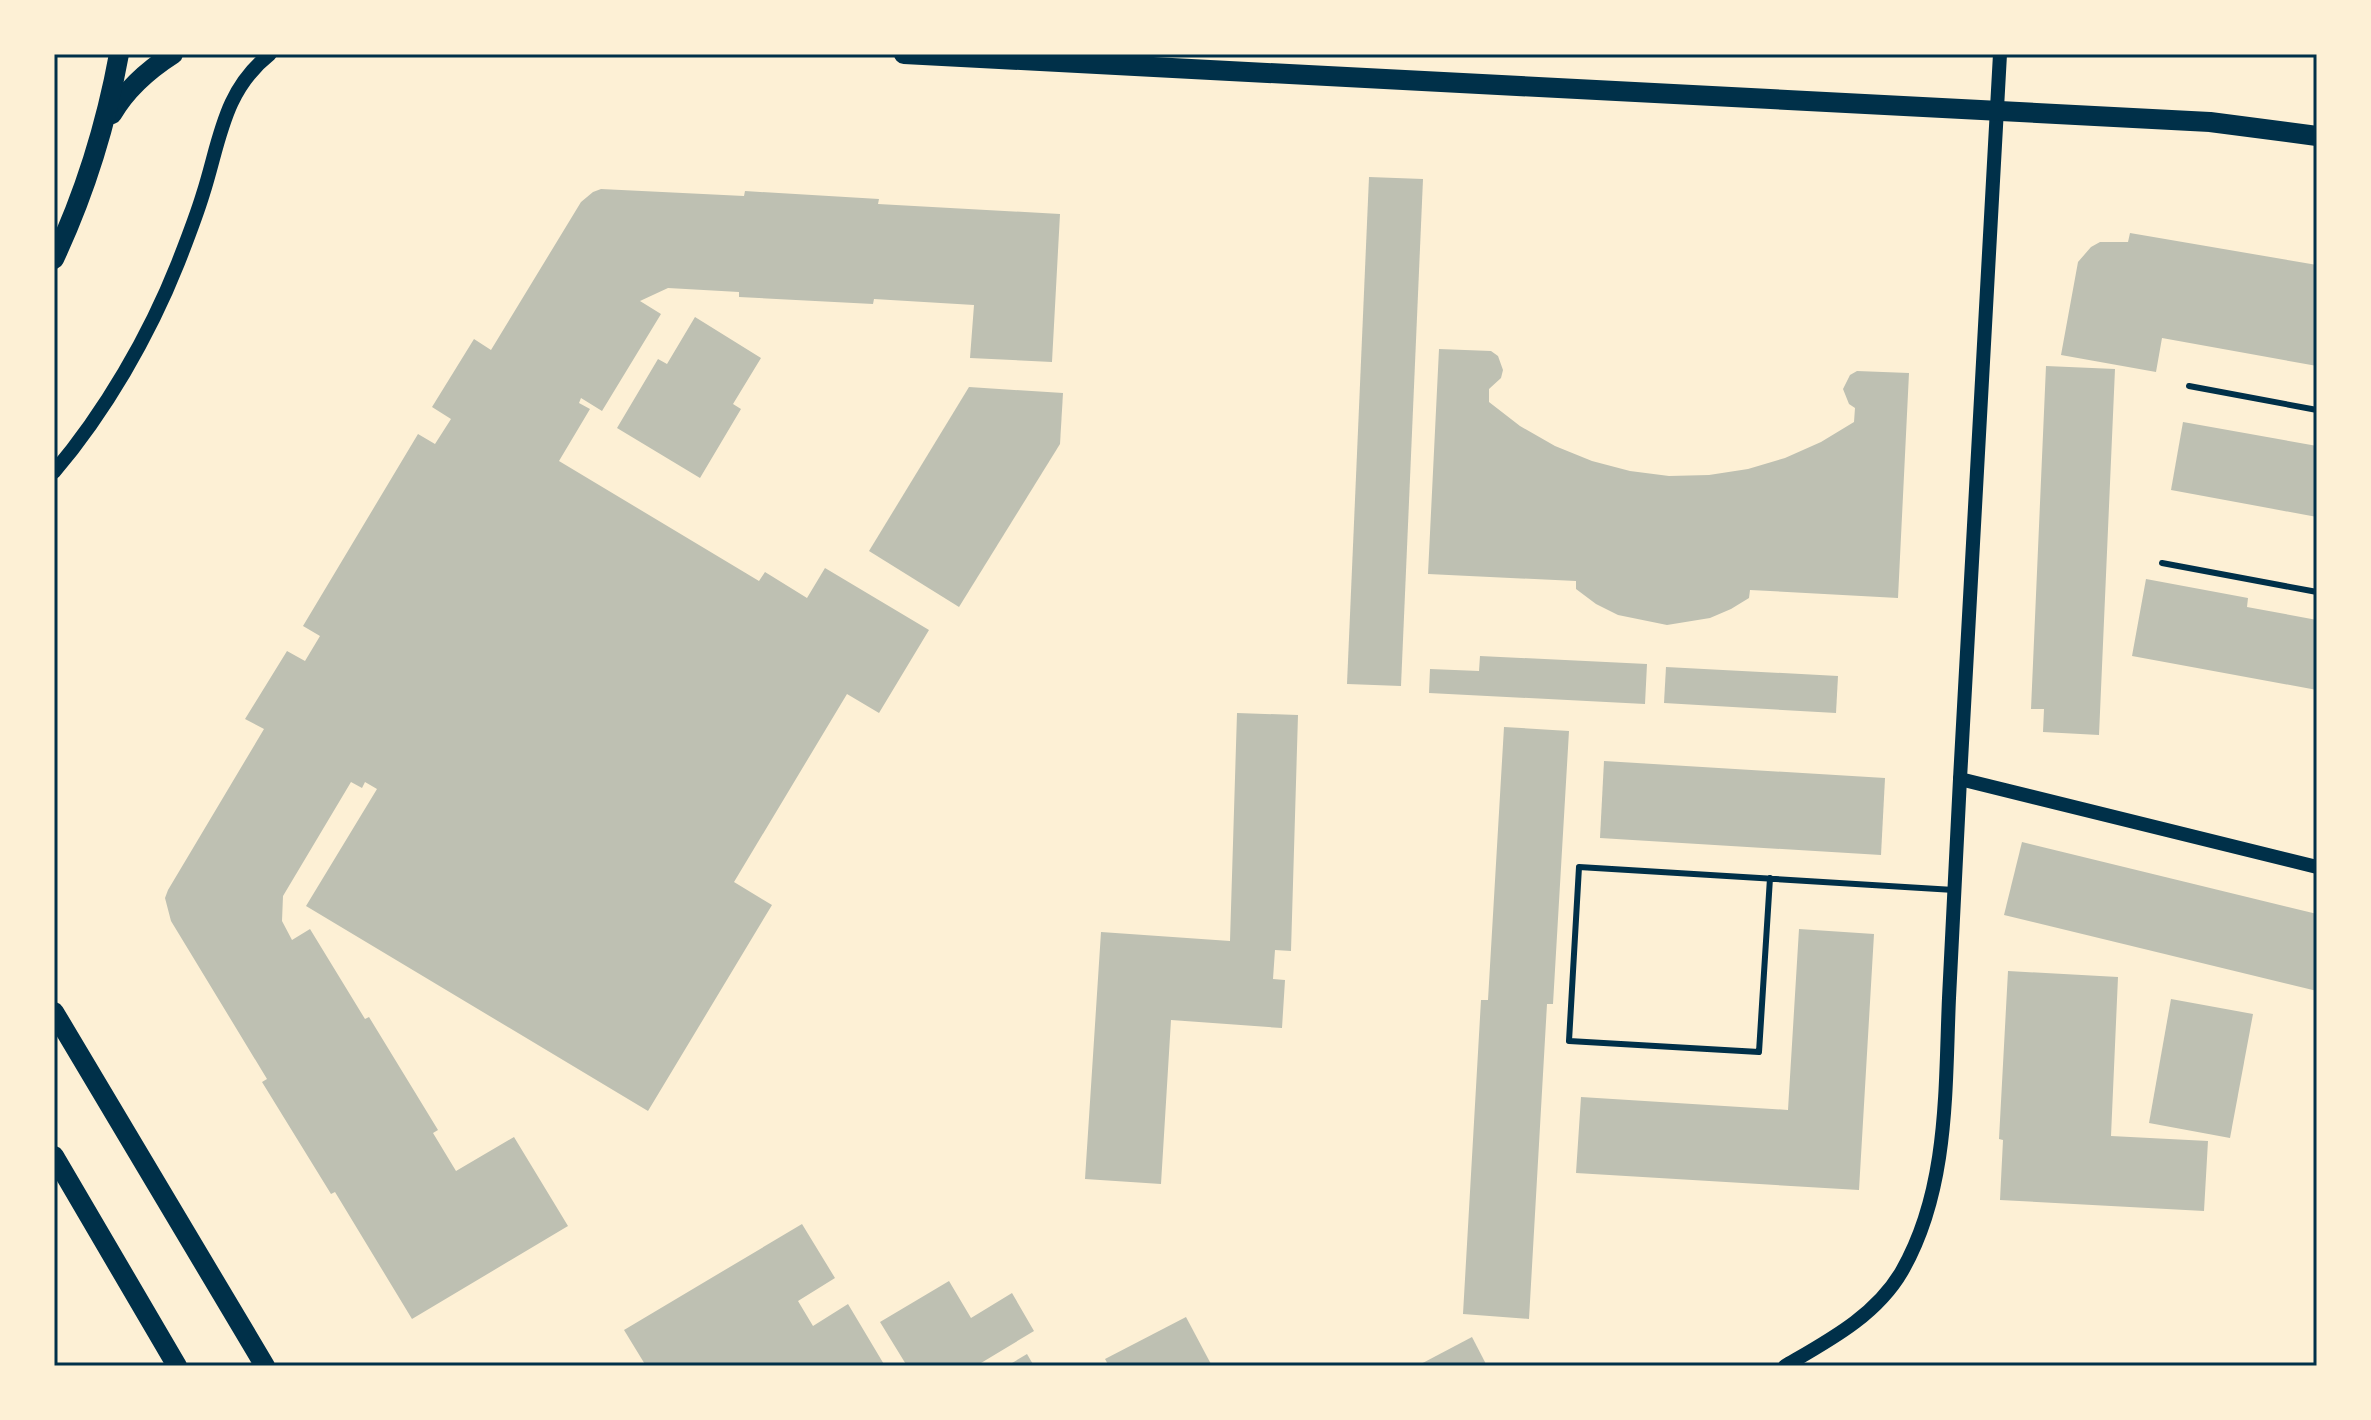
<svg xmlns="http://www.w3.org/2000/svg" width="2371" height="1420" font-family="Cabin,sans-serif">
  <style>
    .building { fill: #bec0b2 }
    .lines { fill: none; stroke-linecap: round; stroke-linejoin: round }
    .service { stroke: #003049; stroke-width: 6 }
    .tertiary { stroke: #003049; stroke-width: 14 }
    .primary { stroke: #003049; stroke-width: 20 }
    .neatline { fill: none; stroke: #003049; stroke-width: 3 }
  </style>
  <rect width="100%" height="100%" fill="#fdf0d5"/>
  <!-- building -->
  <g class="building">
    <path d="M 1369,177 L 1423,179 L 1401,686 L 1347,684 Z"/>
    <path d="M 601,189 L 744,196 L 745,191 L 879,199 L 878,204 L 1060,214 L 1052,362 L 970,358 L 974,305 L 874,299 L 873,304 L 739,297 L 739,292 L 668,288 L 640,301 L 661,314 L 602,411 L 581,398 L 579,403 L 590,409 L 559,461 L 759,581 L 765,572 L 807,598 L 825,568 L 929,630 L 879,713 L 847,694 L 734,882 L 772,905 L 648,1111 L 306,906 L 377,789 L 365,782 L 362,788 L 351,782 L 283,896 L 282,921 L 292,940 L 310,929 L 365,1019 L 369,1017 L 438,1130 L 433,1133 L 456,1171 L 514,1137 L 568,1226 L 412,1319 L 335,1192 L 331,1194 L 262,1082 L 267,1079 L 171,921 L 165,898 L 168,890 L 264,729 L 245,719 L 287,651 L 305,661 L 320,636 L 303,626 L 418,434 L 435,444 L 451,419 L 432,407 L 474,339 L 491,350 L 581,202 L 593,192 Z"/>
    <path d="M 2130,233 L 2317,265 L 2317,366 L 2162,338 L 2156,372 L 2061,355 L 2078,262 L 2091,247 L 2100,242 L 2128,242 Z"/>
    <path d="M 695,317 L 761,358 L 733,404 L 741,409 L 700,478 L 617,428 L 658,359 L 667,364 Z"/>
    <path d="M 1439,349 L 1491,351 L 1498,356 L 1503,370 L 1501,378 L 1489,389 L 1489,402 L 1520,426 L 1555,446 L 1592,461 L 1630,471 L 1669,476 L 1709,475 L 1748,469 L 1785,458 L 1821,442 L 1854,422 L 1855,408 L 1849,404 L 1843,389 L 1850,375 L 1857,371 L 1909,373 L 1898,598 L 1750,590 L 1749,598 L 1731,609 L 1710,618 L 1667,625 L 1618,615 L 1596,604 L 1576,589 L 1576,581 L 1428,574 Z"/>
    <path d="M 2046,366 L 2115,369 L 2099,735 L 2043,732 L 2044,709 L 2031,709 Z"/>
    <path d="M 969,387 L 1063,393 L 1060,444 L 959,607 L 869,551 Z"/>
    <path d="M 2183,422 L 2317,446 L 2317,517 L 2171,490 Z"/>
    <path d="M 2146,579 L 2248,598 L 2247,607 L 2317,620 L 2317,690 L 2132,656 Z"/>
    <path d="M 1480,656 L 1647,664 L 1645,704 L 1429,693 L 1430,669 L 1479,671 Z"/>
    <path d="M 1666,667 L 1838,676 L 1836,713 L 1664,703 Z"/>
    <path d="M 1237,713 L 1298,715 L 1291,951 L 1275,950 L 1273,979 L 1285,980 L 1282,1028 L 1171,1020 L 1161,1184 L 1085,1179 L 1101,932 L 1230,941 Z"/>
    <path d="M 1504,727 L 1569,731 L 1553,1004 L 1547,1004 L 1529,1319 L 1463,1314 L 1481,1000 L 1488,1000 Z"/>
    <path d="M 1604,761 L 1885,778 L 1881,855 L 1600,838 Z"/>
    <path d="M 2022,842 L 2317,914 L 2317,991 L 2004,915 Z"/>
    <path d="M 1799,929 L 1874,934 L 1859,1190 L 1576,1173 L 1581,1097 L 1788,1110 Z"/>
    <path d="M 2008,971 L 2118,977 L 2111,1136 L 2208,1141 L 2204,1211 L 2000,1200 L 2003,1140 L 1999,1139 Z"/>
    <path d="M 2171,999 L 2253,1014 L 2230,1138 L 2149,1123 Z"/>
    <path d="M 802,1224 L 835,1278 L 798,1301 L 813,1326 L 848,1304 L 885,1366 L 646,1366 L 624,1330 Z"/>
    <path d="M 949,1281 L 971,1318 L 1012,1293 L 1034,1331 L 976,1366 L 907,1366 L 880,1322 Z"/>
    <path d="M 1186,1317 L 1212,1366 L 1109,1366 L 1105,1359 Z"/>
    <path d="M 1472,1337 L 1487,1366 L 1417,1366 Z"/>
    <path d="M 1027,1354 L 1034,1366 L 1007,1366 Z"/>
  </g>
  <g class="lines">
    <!-- service -->
    <g class="service">
      <path d="M 2189,386 L 2317,410"/>
      <path d="M 2162,563 L 2317,592"/>
      <path d="M 1770,878 L 1759,1052 L 1569,1041 L 1579,867 L 1954,890"/>
    </g>
    <!-- tertiary -->
    <g class="tertiary">
      <path d="M 2000,54 L 1960,779 L 2317,867"/>
      <path d="M 54,472 C 105,412 149,336 178,263 C 187,240 196,217 203,194 C 220,141 223,91 270,54"/>
      <path d="M 1785,1366 C 1828,1341 1876,1316 1902,1271 C 1949,1189 1945,1089 1949,998 C 1952,925 1956,852 1960,779"/>
    </g>
    <!-- primary -->
    <g class="primary">
      <path d="M 904,54 L 2210,122 L 2317,136"/>
      <path d="M 112,114 C 127,88 148,70 173,54"/>
      <path d="M 54,259 C 85,193 106,125 119,54"/>
      <path d="M 54,1012 L 265,1366"/>
      <path d="M 54,1156 L 177,1366"/>
    </g>
  </g>
  <!-- border -->
  <rect width="2371" height="1420" fill="none" stroke="#fdf0d5" stroke-width="112"/>
  <rect x="56" y="56" width="2259" height="1308" class="neatline"/>
</svg>
